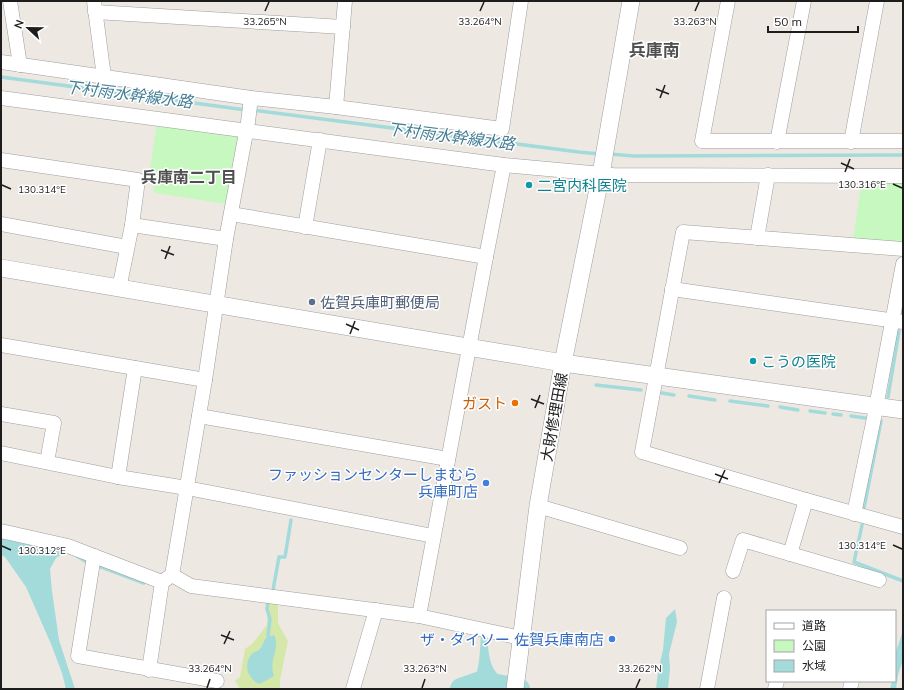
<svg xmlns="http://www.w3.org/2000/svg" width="904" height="690" font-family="Mulish,'Noto Sans JP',sans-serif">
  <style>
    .grass { fill: #d6e8a9 }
    .park { fill: #c7f8bf }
    .water { fill: #a3dbdb }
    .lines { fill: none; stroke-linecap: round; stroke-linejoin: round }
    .stream { stroke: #a3dbdb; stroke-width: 3.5 }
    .river { stroke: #a3dbdb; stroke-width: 22 }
    .minor-casing { stroke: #9e9e9e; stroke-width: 15 }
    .tertiary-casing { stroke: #9e9e9e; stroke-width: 18 }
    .minor { stroke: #fff; stroke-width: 14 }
    .tertiary { stroke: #fff; stroke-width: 17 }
    .ticks { fill: none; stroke: #1d1d1d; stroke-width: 1.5 }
    .culture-dot { fill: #0f9aa8; stroke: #fff; stroke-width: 1.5 }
    .service-dot { fill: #5c6f8a; stroke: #fff; stroke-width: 1.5 }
    .food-dot { fill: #e8710a; stroke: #fff; stroke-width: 1.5 }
    .shop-dot { fill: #3f7fe0; stroke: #fff; stroke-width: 1.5 }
    .labels { text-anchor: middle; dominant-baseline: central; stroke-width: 3; stroke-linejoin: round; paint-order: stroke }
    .culture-label { font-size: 15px; fill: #0d838f; stroke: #fff; text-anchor: start }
    .service-label { font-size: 15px; fill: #4e5e75; stroke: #fff; text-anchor: start }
    .food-label { font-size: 15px; fill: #c56008; stroke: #fff; text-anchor: end }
    .street-label { font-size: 15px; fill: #1d1d1d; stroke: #fff }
    .shop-label { font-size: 15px; fill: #366cbe; stroke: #fff; text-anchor: end }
    .water-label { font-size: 16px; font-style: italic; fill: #427d94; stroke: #fff }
    .neighbourhood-label { font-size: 16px; font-weight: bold; fill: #505050; stroke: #fff }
    .quarter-label { font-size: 17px; font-weight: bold; fill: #505050; stroke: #fff }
    .ticks-label { font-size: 10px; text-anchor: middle; fill: #1d1d1d; stroke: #fff; stroke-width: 3; stroke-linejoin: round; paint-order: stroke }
  </style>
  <rect width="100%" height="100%" fill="#eee8e3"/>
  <!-- grass -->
  <path class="grass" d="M 278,598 L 278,623 L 288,641 L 280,680 L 280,689 L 240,689 L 235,681 L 240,677 L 245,649 L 252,644 L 267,625 L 268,601 Z"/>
  <!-- park -->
  <g class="park">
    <path d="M 157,122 L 239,137 L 227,204 L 155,193 L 149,176 Z"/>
    <path d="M 862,179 L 903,180 L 903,235 L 901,244 L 853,240 Z"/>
  </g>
  <!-- water -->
  <g class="water">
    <path d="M 1,538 L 50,550 L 67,551 L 56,558 L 50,569 L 52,591 L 59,640 L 75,689 L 66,689 L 62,673 L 51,644 L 26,587 L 5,557 L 1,555 Z"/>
    <path d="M 675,609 L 677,622 L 669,654 L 670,669 L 668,689 L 656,689 L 658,671 L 663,650 L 666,618 Z"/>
    <path d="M 903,631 L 903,660 L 898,675 L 896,689 L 890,689 L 892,681 L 895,681 L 895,654 Z"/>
    <path d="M 274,635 C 281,649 268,659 274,676 L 260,684 C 248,680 243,665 251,655 C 253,652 256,652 259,650 C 266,643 261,637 274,635 Z"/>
    <path d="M 481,635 L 487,639 C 489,653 489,668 501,677 L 499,689 L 450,689 C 457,688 466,687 472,682 C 480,674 480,646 481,635 Z"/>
  </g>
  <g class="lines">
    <!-- stream -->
    <g class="stream">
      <path d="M 1,77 L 246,110"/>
      <path d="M 252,110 L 579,152 L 599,154"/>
      <path d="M 609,154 L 634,156 L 903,155"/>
      <path d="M 901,316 L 903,304"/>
      <path d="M 596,385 L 641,390"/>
      <path d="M 662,393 L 674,395"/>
      <path d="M 689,396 L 715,400"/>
      <path d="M 888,397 L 899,331"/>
      <path d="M 730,401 L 768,406"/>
      <path d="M 780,407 L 798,410"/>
      <path d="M 810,411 L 825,413"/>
      <path d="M 833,414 L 841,415"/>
      <path d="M 851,416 L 865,418"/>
      <path d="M 864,508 L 881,421"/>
      <path d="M 862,525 L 854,562 L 903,581"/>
      <path d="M 77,556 L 85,561"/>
      <path d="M 96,565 L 144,583"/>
      <path d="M 273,590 L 279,557 L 285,557 L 291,520"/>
      <path d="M 268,601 L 267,609 L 270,619 L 268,636"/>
    </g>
    <!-- river -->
    <path class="river" d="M 461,689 L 481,682 L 519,689"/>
    <defs>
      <g id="minor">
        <path d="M 10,1 L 20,65"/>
        <path d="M 94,1 L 104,77"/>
        <path d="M 728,1 L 702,141 L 903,141"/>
        <path d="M 95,12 L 343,27"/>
        <path d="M 1,62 L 251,98 L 336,107 L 502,129 L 521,1"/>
        <path d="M 1,98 L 504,165 L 613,175 L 903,176"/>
        <path d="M 336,107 L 345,1"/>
        <path d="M 777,142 L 804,1"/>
        <path d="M 851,142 L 877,1"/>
        <path d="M 1,160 L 138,180 L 132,225 L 119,289"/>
        <path d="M 231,214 L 486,257"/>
        <path d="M 1,224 L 127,247"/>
        <path d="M 132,225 L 226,239"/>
        <path d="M 305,227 L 320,140"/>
        <path d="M 757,238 L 768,175"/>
        <path d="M 903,249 L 683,232 L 642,452 L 806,500 L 903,527"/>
        <path d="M 672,289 L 903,322"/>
        <path d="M 1,345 L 205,380"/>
        <path d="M 1,414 L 54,423 L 47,462"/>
        <path d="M 199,416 L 448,459"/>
        <path d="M 1,453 L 118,477 L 187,488 L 433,536"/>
        <path d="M 118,477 L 135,368"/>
        <path d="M 538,506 L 680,548"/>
        <path d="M 854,514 L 874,418 L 903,264"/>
        <path d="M 1,531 L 68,546 L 162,582 L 172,575 L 205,380 L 226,239 L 248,122 L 251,98"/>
        <path d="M 790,554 L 806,500"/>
        <path d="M 94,556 L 78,656 L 217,681"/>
        <path d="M 733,571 L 743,540 L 879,580"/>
        <path d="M 172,575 L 191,586 L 419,616 L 521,638"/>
        <path d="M 419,616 L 486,257 L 504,165"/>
        <path d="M 149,670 L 162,582"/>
        <path d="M 353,689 L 376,610"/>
        <path d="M 707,689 L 724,598"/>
        <path d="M 775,689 L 777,681"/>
        <path d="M 850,689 L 852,681"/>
      </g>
      <g id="tertiary">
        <path d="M 1,268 L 563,363 L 903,410"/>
        <path d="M 515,689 L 538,506 L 563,363 L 601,174 L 631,1"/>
      </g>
    </defs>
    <!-- minor casing -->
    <use href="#minor" class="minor-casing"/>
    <!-- tertiary casing -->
    <use href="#tertiary" class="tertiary-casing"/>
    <!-- minor -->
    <use href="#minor" class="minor"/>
    <!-- tertiary -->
    <use href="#tertiary" class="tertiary"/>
  </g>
  <!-- ticks -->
  <path class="ticks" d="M 265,11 L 269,2M 480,11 L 484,2M 695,11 L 699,2M 656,89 L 669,94M 660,98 L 665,85M 841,163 L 854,169M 845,172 L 850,159M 893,184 L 902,188M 2,185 L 11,189M 161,250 L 174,255M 165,259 L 170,246M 346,324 L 359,330M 350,334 L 355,321M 531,399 L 544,404M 535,408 L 540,395M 715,474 L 728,479M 719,483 L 725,470M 893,545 L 902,549M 2,546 L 11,550M 221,635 L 234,640M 224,644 L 230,631M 207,688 L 210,679M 422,688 L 425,679M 636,688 L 640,679"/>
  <!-- markers -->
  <g class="culture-dot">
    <circle cx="529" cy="185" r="4"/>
    <circle cx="753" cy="361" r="4"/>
  </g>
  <circle class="service-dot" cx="312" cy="302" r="4"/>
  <circle class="food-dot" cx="515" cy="403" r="4"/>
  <g class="shop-dot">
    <circle cx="486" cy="483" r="4"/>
    <circle cx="612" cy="639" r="4"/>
  </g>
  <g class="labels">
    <!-- culture labels -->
    <g class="culture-label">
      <text x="537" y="185">二宮内科医院</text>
      <text x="761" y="361">こうの医院</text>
    </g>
    <!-- service labels -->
    <g class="service-label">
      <text x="320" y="302">佐賀兵庫町郵便局</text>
    </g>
    <!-- food labels -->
    <g class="food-label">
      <text x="507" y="403">ガスト</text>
    </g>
    <!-- street labels -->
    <g class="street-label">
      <text transform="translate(554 417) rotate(-80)">大財修理田線</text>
    </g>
    <!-- shop labels -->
    <g class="shop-label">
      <text x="478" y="474">ファッションセンターしまむら<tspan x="478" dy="17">兵庫町店</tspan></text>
      <text x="604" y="639">ザ・ダイソー 佐賀兵庫南店</text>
    </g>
    <!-- water labels -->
    <g class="water-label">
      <text transform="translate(129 94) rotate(7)">下村雨水幹線水路</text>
      <text transform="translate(451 136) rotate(7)">下村雨水幹線水路</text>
    </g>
    <!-- neighbourhood labels -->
    <g class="neighbourhood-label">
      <text x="189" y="177">兵庫南二丁目</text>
    </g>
    <!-- quarter labels -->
    <g class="quarter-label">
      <text x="654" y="49">兵庫南</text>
    </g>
  </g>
  <g class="ticks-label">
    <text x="265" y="25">33.265°N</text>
    <text x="480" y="25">33.264°N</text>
    <text x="695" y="25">33.263°N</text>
    <text x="862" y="188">130.316°E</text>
    <text x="42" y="193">130.314°E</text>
    <text x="862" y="549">130.314°E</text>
    <text x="42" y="554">130.312°E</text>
    <text x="210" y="672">33.264°N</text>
    <text x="425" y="672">33.263°N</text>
    <text x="640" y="672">33.262°N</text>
  </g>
  <!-- border -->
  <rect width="904" height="690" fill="none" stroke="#1d1d1d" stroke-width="4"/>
  <!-- legend -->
  <rect x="766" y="610" width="130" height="72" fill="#ffffff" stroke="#a5a5a5"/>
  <rect x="774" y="623" width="20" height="6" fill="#ffffff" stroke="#a5a5a5"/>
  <text x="802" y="630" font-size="12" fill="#1d1d1d">道路</text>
  <rect x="774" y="640" width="20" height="12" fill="#c7f8bf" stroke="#a5a5a5"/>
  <text x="802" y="650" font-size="12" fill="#1d1d1d">公園</text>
  <rect x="774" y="660" width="20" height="12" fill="#a3dbdb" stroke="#a5a5a5"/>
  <text x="802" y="670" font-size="12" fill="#1d1d1d">水域</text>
  <!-- north arrow -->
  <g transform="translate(28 28) rotate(292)" stroke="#ffffff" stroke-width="3" paint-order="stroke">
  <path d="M0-3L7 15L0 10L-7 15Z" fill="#1d1d1d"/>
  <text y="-6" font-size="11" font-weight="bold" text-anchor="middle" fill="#1d1d1d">N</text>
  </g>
  <!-- scale -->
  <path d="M768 26v6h90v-6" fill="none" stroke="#1d1d1d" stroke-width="2"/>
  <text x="774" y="26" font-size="12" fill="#1d1d1d" stroke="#ffffff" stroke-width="3" paint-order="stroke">50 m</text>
</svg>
